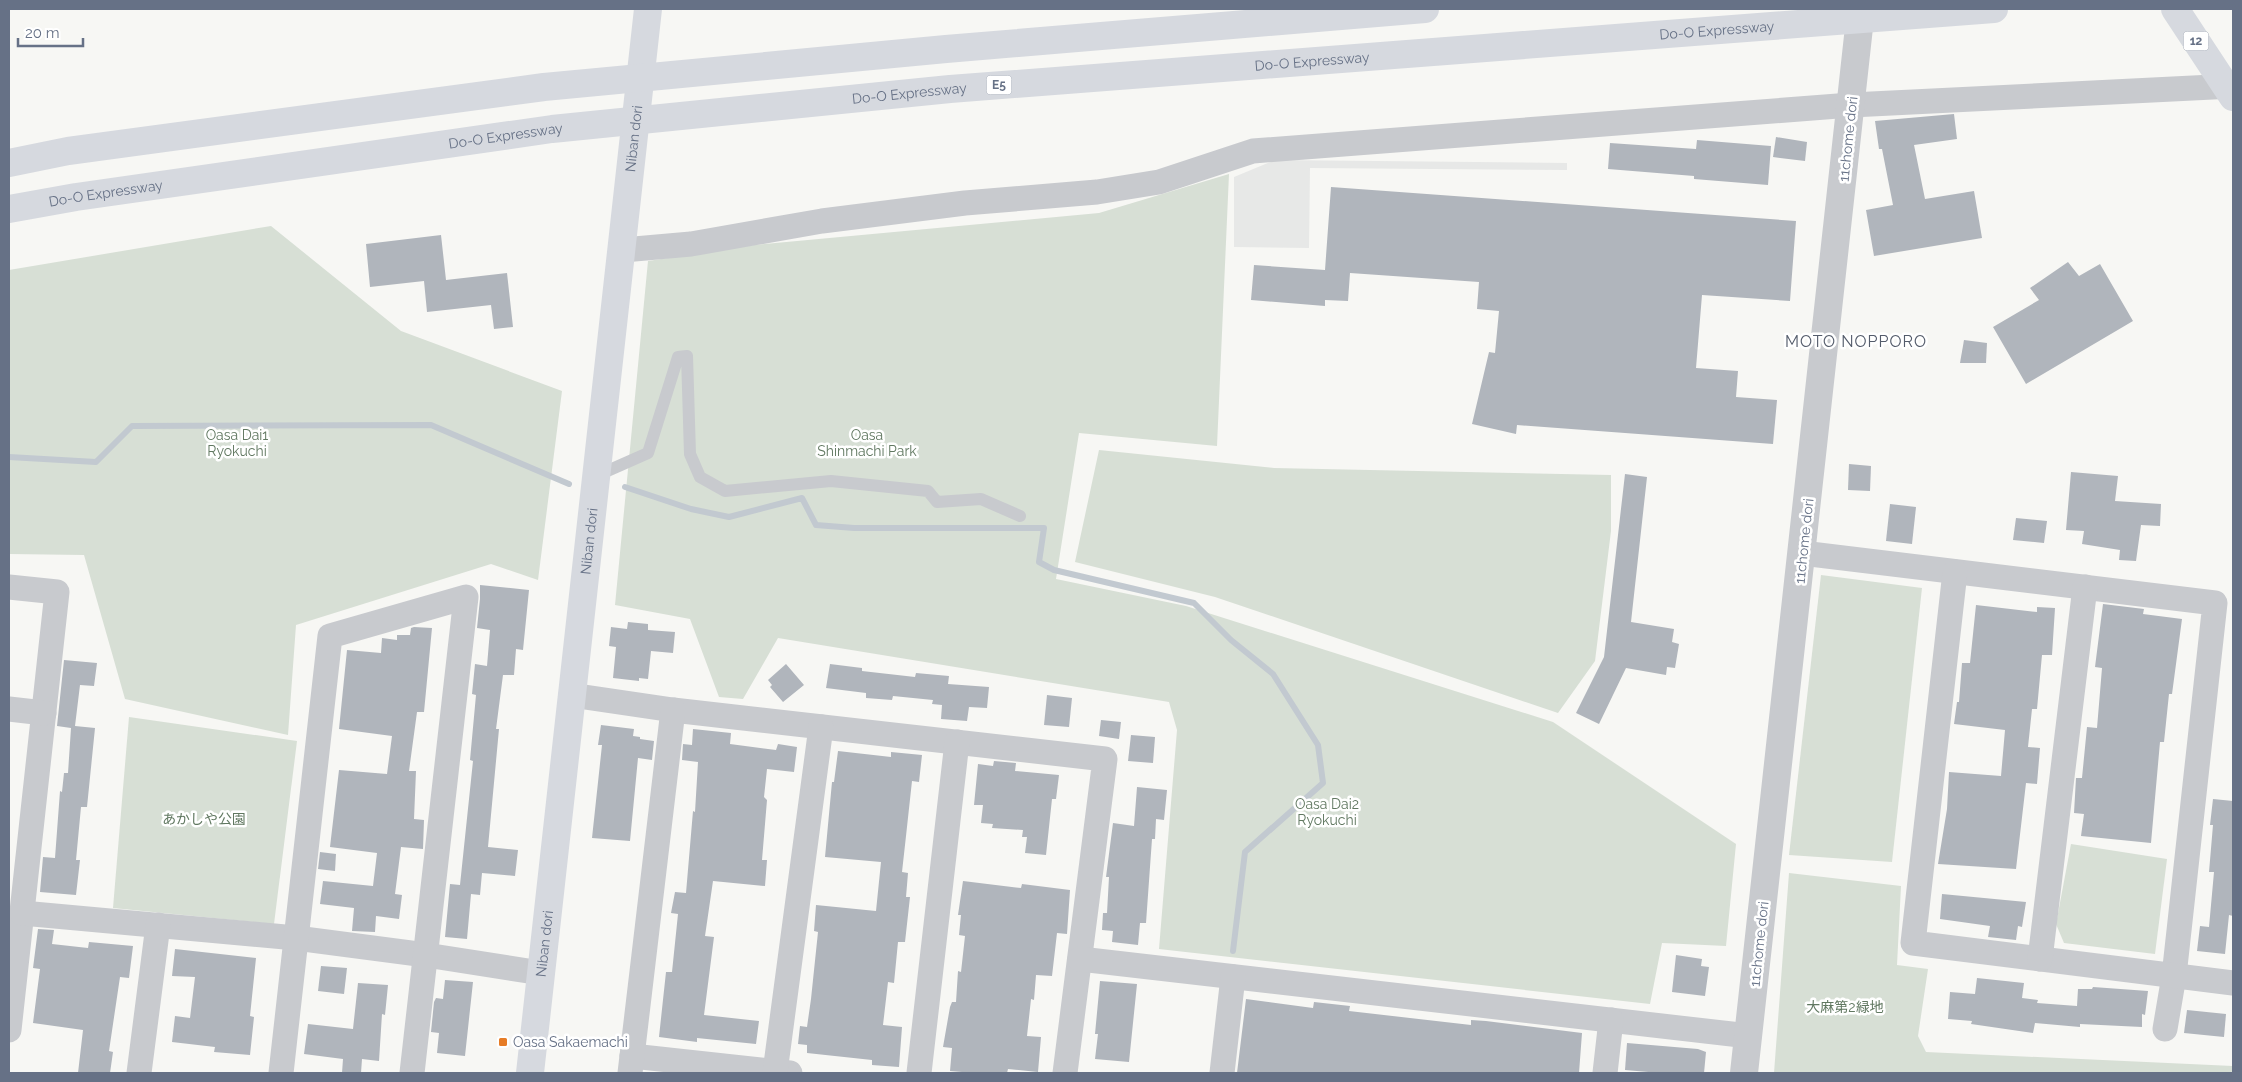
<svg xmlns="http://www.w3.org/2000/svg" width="2242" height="1082" font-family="Raleway,'Noto Sans JP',sans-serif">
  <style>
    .built { fill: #e7e8e7 }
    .green { fill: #d7dfd5 }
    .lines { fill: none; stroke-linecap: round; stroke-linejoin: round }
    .stream { stroke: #c2c9d0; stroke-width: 6 }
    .building { fill: #b0b5bc }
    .service { stroke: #c8cace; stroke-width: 12 }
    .minor { stroke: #c8cace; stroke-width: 25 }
    .tertiary { stroke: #c8cace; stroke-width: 28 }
    .secondary { stroke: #d6d9df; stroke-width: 28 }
    .trunk { stroke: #d6d9df; stroke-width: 28 }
    .motorway { stroke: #d6d9df; stroke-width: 28 }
    .poi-dot { fill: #e67c26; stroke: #fff; stroke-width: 2 }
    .labels { text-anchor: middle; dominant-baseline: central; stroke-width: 5; stroke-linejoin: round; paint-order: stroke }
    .shield { fill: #fff; stroke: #949caa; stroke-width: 1 }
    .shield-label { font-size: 12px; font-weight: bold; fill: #667186 }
    .street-label { font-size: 14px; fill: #667186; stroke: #fff }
    .park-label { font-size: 14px; fill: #617861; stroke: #fff }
    .poi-label { font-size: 14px; fill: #667186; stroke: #fff; text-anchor: start }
    .quarter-label { font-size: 16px; letter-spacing: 1px; fill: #545c6b; stroke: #fff }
  </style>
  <rect width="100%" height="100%" fill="#f7f7f4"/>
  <!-- built -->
  <path class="built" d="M 1275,160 L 1567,163 L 1567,170 L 1310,168 L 1309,248 L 1234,247 L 1234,177 Z"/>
  <!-- green -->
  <g class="green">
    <path d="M 1229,174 L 1217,446 L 1079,433 L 1056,579 L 1186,606 L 1553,722 L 1736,844 L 1726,946 L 1662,943 L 1650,1004 L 1159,949 L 1177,730 L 1169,702 L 778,638 L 743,699 L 719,697 L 690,619 L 615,605 L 648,261 L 754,245 L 1099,213 Z"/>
    <path d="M 271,226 L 401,331 L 562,391 L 538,580 L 491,564 L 296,625 L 288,735 L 125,699 L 84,555 L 9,554 L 9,270 Z"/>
    <path d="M 1099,450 L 1274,468 L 1611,475 L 1611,531 L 1595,661 L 1558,713 L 1215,597 L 1075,562 Z"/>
    <path d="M 1821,575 L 1922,588 L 1892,862 L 1789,855 Z"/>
    <path d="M 129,717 L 297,741 L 274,924 L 113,908 Z"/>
    <path d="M 2071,844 L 2167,859 L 2155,954 L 2064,943 L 2056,924 Z"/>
    <path d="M 1789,873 L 1901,886 L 1897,965 L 1928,969 L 1918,1036 L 1926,1052 L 2233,1066 L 2233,1073 L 1774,1073 Z"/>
  </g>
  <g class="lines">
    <!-- stream -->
    <g class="stream">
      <path d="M 9,457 L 96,462 L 132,426 L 431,425 L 569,484"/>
      <path d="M 625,487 L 691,509 L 729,517 L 802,498 L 816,525 L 854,528 L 1044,528 L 1039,562 L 1054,570 L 1194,603 L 1231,640 L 1273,674 L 1318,745 L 1323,783 L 1245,852 L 1233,951"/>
    </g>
  </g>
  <!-- building -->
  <g class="building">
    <path d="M 1954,114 L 1957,139 L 1914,145 L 1925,199 L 1974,191 L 1982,238 L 1874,256 L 1866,210 L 1893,205 L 1882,149 L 1879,149 L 1875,121 Z"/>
    <path d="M 1776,137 L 1807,142 L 1805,161 L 1773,157 Z"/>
    <path d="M 1697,140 L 1771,146 L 1768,185 L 1694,179 L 1694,176 L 1608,169 L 1610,143 L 1696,149 Z"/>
    <path d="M 1331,187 L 1796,221 L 1790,301 L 1702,295 L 1696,368 L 1738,371 L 1736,397 L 1777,400 L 1773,444 L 1517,425 L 1516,434 L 1472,424 L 1489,352 L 1495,353 L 1499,311 L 1477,309 L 1479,282 L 1350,273 L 1348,301 L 1325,300 L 1325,306 L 1251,300 L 1254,265 L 1325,270 Z"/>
    <path d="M 441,235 L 446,280 L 507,273 L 513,327 L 494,329 L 491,305 L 427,312 L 424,281 L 370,287 L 366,244 Z"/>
    <path d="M 2068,262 L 2079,276 L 2100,264 L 2133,321 L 2026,384 L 1993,327 L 2039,300 L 2030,288 Z"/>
    <path d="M 1964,340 L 1987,343 L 1986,363 L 1960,363 Z"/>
    <path d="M 1849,464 L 1871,466 L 1870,491 L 1848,490 Z"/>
    <path d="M 2071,472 L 2118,476 L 2115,501 L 2161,504 L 2160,526 L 2141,525 L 2136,561 L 2119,560 L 2120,550 L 2082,544 L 2084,531 L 2066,530 Z"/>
    <path d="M 1625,474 L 1647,477 L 1631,622 L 1674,629 L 1672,642 L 1679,644 L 1675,668 L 1667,667 L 1666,675 L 1626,668 L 1599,724 L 1576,713 L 1604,657 Z"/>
    <path d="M 1890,504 L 1916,507 L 1912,544 L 1886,541 Z"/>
    <path d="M 2016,518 L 2047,521 L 2044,543 L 2013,540 Z"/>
    <path d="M 480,585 L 529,590 L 523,650 L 516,649 L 514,675 L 503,675 L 496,729 L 499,729 L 488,847 L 518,850 L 515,876 L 482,873 L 480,895 L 471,894 L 467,939 L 445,937 L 450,884 L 460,885 L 473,761 L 470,760 L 476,695 L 472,694 L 475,664 L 487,666 L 490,630 L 477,628 L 480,599 Z"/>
    <path d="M 2103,604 L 2144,609 L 2143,614 L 2182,619 L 2172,694 L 2169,694 L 2164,742 L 2160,742 L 2151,843 L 2081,836 L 2084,814 L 2074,813 L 2076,778 L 2082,778 L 2087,727 L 2097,728 L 2102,668 L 2095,667 Z"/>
    <path d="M 1976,605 L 2037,612 L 2037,607 L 2055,608 L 2052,655 L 2042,655 L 2037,709 L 2032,709 L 2028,747 L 2040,748 L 2037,784 L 2026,783 L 2016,869 L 1938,864 L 1947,809 L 1949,772 L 2001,776 L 2005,730 L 1954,724 L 1957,702 L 1959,702 L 1962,663 L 1970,663 Z"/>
    <path d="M 628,622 L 648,624 L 648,630 L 675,632 L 673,653 L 651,651 L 648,679 L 639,678 L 639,681 L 613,678 L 616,647 L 609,646 L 611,627 L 627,629 Z"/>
    <path d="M 414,627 L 432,628 L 424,712 L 417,712 L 409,771 L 416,771 L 414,819 L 424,820 L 423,849 L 401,847 L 395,894 L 402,895 L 399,919 L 376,916 L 375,932 L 352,931 L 354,908 L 320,904 L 323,881 L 373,886 L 377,853 L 330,847 L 339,770 L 387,774 L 392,736 L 339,729 L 347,650 L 381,653 L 382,638 L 397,640 L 397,635 L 410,635 L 411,628 Z"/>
    <path d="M 64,660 L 97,663 L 94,686 L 80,685 L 75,726 L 95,728 L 87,807 L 81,807 L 76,860 L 80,860 L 76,895 L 40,892 L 43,857 L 55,858 L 60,791 L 62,792 L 64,773 L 68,773 L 71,728 L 57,726 Z"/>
    <path d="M 786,664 L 804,685 L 783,702 L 770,687 L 772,685 L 768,680 Z"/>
    <path d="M 830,664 L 862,668 L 862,671 L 915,677 L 916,673 L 949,676 L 948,684 L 989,687 L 987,708 L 969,707 L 967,721 L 941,719 L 942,705 L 932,704 L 933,700 L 893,696 L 892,700 L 866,698 L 866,693 L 826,688 Z"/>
    <path d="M 1047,695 L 1072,698 L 1069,727 L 1044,725 Z"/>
    <path d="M 1101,720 L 1121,722 L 1119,739 L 1099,736 Z"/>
    <path d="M 601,725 L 634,729 L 633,736 L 640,737 L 640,739 L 654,741 L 652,760 L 638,758 L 630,841 L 592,838 L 602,745 L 598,745 Z"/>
    <path d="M 693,729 L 731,733 L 730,744 L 776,750 L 778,744 L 797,747 L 794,772 L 767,769 L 764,797 L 767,800 L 762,860 L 767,860 L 765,886 L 713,881 L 705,936 L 714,937 L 704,1015 L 759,1021 L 756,1044 L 697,1038 L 697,1042 L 659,1037 L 666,972 L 672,972 L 678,914 L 671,913 L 675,892 L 686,893 L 693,811 L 695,812 L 698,762 L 682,760 L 683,744 L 692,745 Z"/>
    <path d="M 1131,735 L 1155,737 L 1153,763 L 1128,761 Z"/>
    <path d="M 838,751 L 891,757 L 891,752 L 922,755 L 919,782 L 912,781 L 906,836 L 902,872 L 908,873 L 906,897 L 910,897 L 905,942 L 898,942 L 894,983 L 888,982 L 883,1025 L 902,1027 L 899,1067 L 872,1065 L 872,1060 L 807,1053 L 807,1045 L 798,1044 L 800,1026 L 807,1027 L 811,999 L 818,932 L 814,931 L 816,905 L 876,911 L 881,862 L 825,857 L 832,782 L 834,782 Z"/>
    <path d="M 994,761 L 1016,763 L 1015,771 L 1059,775 L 1056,799 L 1052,799 L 1046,855 L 1025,853 L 1027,837 L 1022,837 L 1023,830 L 992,828 L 993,824 L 981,823 L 983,805 L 974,805 L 978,764 L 993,766 Z"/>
    <path d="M 1137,787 L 1167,790 L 1164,820 L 1156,819 L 1155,839 L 1152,839 L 1146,923 L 1140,923 L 1138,945 L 1112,942 L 1113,931 L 1102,930 L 1103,913 L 1107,913 L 1109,877 L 1106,877 L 1113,823 L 1134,826 Z"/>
    <path d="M 2213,799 L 2233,801 L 2233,916 L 2229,915 L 2225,954 L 2197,951 L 2200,926 L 2209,927 L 2214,872 L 2209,872 L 2213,825 L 2210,825 Z"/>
    <path d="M 320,852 L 336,854 L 335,871 L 318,869 Z"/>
    <path d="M 963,881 L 1021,888 L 1022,884 L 1070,890 L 1067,934 L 1057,933 L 1052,976 L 1036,975 L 1034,1000 L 1031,999 L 1027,1036 L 1041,1037 L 1038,1072 L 1008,1069 L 1007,1073 L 974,1073 L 950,1071 L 952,1048 L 943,1047 L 950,1007 L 952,1002 L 956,1002 L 958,971 L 961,972 L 965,936 L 959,935 L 961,915 L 958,915 Z"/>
    <path d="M 1942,894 L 2026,902 L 2022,927 L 2018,926 L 2016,940 L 1988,937 L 1990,926 L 1940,919 Z"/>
    <path d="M 38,929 L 54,930 L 52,944 L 88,948 L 89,942 L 133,946 L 129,978 L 120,977 L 109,1051 L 113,1052 L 110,1073 L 78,1073 L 83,1030 L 33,1023 L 40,969 L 33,968 Z"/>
    <path d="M 175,949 L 256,958 L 250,1016 L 254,1017 L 250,1055 L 214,1052 L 215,1047 L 172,1042 L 175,1016 L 190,1018 L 195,977 L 172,976 Z"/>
    <path d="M 1676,955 L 1702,959 L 1701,966 L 1709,967 L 1705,996 L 1672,992 Z"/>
    <path d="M 321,966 L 347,968 L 344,994 L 318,991 Z"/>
    <path d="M 1977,978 L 2024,983 L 2022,998 L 2038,1000 L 2037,1003 L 2077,1006 L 2078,989 L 2092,989 L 2093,987 L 2148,991 L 2145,1015 L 2142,1014 L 2142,1027 L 2080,1024 L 2080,1027 L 2035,1023 L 2033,1033 L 1971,1024 L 1972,1021 L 1948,1019 L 1950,992 L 1975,994 Z"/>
    <path d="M 445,980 L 473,982 L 465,1056 L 437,1053 L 439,1033 L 431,1032 L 434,1002 L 436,998 L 443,999 Z"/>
    <path d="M 1100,981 L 1137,984 L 1129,1062 L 1095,1059 L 1098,1034 L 1095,1034 Z"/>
    <path d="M 358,983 L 388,985 L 385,1015 L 382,1014 L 379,1061 L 362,1059 L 361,1073 L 342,1073 L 343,1059 L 304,1054 L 308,1024 L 353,1029 Z"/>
    <path d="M 1246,999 L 1313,1008 L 1314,1002 L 1350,1006 L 1349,1011 L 1471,1025 L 1471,1020 L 1486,1021 L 1582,1033 L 1579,1073 L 1237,1073 Z"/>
    <path d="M 2187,1010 L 2226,1014 L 2224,1037 L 2184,1033 Z"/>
    <path d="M 1627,1043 L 1698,1049 L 1706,1052 L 1704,1073 L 1660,1073 L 1625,1070 Z"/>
  </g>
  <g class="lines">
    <!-- service -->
    <path class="service" d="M 596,476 L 648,453 L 678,357 L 687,356 L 690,454 L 700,477 L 725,491 L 831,481 L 928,491 L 937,502 L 981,499 L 1020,516"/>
    <!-- minor -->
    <g class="minor">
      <path d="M 623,250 L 691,244 L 822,221 L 965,203 L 1097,192 L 1159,182 L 1253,151 L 1851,105 L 2233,86"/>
      <path d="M 1802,553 L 2215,603 L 2174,976 L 2165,1029"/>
      <path d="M 1955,572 L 1913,943 L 2233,983"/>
      <path d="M 9,587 L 57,592 L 9,1030"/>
      <path d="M 571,695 L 673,710 L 1105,759 L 1065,1073"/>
      <path d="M 9,709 L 44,713"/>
      <path d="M 22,913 L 296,938 L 426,955 L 541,973"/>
      <path d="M 1080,959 L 1749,1036"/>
      <path d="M 2040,959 L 2085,587"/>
      <path d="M 632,1056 L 790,1073"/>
      <path d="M 775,1072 L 821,727"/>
      <path d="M 139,1073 L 158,925"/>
      <path d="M 281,1073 L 330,636 L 466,597 L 412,1073"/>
      <path d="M 630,1073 L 673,710"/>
      <path d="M 919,1073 L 957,742"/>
      <path d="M 1222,1073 L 1233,977"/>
      <path d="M 1605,1073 L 1611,1020"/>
    </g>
    <!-- tertiary -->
    <path class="tertiary" d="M 1744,1073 L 1861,9"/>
    <!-- secondary -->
    <path class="secondary" id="s1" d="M 530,1073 L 648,9"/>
    <!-- trunk -->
    <path class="trunk" d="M 2175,9 L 2233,97"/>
    <!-- motorway -->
    <g class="motorway">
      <path d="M 9,163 L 68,151 L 544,87 L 946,49 L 1425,9"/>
      <path id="s2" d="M 9,209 L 76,197 L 552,129 L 950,89 L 1994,9"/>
    </g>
  </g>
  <!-- markers -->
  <rect class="poi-dot" x="498" y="1037" width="10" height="10" rx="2.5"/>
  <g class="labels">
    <!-- shield labels -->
    <g class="shield">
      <rect x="2183.5" y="31.5" width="25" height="19" rx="4"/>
      <rect x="986.5" y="75.5" width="25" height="19" rx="4"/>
    </g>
    <g class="shield-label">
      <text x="2196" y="41">12</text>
      <text x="999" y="85">E5</text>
    </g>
    <!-- street labels -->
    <g class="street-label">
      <text stroke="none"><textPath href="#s2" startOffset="1718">Do-O Expressway</textPath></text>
      <text stroke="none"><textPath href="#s2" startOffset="1312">Do-O Expressway</textPath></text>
      <text stroke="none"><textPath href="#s2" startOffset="908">Do-O Expressway</textPath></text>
      <text stroke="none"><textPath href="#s2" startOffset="502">Do-O Expressway</textPath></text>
      <text stroke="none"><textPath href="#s1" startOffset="940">Niban dori</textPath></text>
      <text transform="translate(1848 139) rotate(-84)">11chome dori</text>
      <text stroke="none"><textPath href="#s2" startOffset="98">Do-O Expressway</textPath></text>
      <text stroke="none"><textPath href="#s1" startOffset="535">Niban dori</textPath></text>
      <text transform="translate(1804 541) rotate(-84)">11chome dori</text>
      <text stroke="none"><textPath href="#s1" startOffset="130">Niban dori</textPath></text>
      <text transform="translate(1759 944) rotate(-84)">11chome dori</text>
    </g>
    <!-- park labels -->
    <g class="park-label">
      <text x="237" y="435">Oasa Dai1<tspan x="237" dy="16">Ryokuchi</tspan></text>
      <text x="867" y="435">Oasa<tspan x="867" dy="16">Shinmachi Park</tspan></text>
      <text x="1327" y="804">Oasa Dai2<tspan x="1327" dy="16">Ryokuchi</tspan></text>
      <text x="204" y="819">あかしや公園</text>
      <text x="1845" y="1007">大麻第2緑地</text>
    </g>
    <!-- poi labels -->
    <g class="poi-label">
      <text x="513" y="1042">Oasa Sakaemachi</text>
    </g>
    <!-- quarter labels -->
    <g class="quarter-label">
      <text x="1856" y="341">MOTO NOPPORO</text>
    </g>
  </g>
  <!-- border -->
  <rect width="2242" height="1082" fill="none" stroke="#667186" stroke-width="20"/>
  <!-- scale -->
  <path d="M18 38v8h65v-8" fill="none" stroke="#667186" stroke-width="2.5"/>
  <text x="25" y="38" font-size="15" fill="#667186" stroke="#ffffff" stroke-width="4" paint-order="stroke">20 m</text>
</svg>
